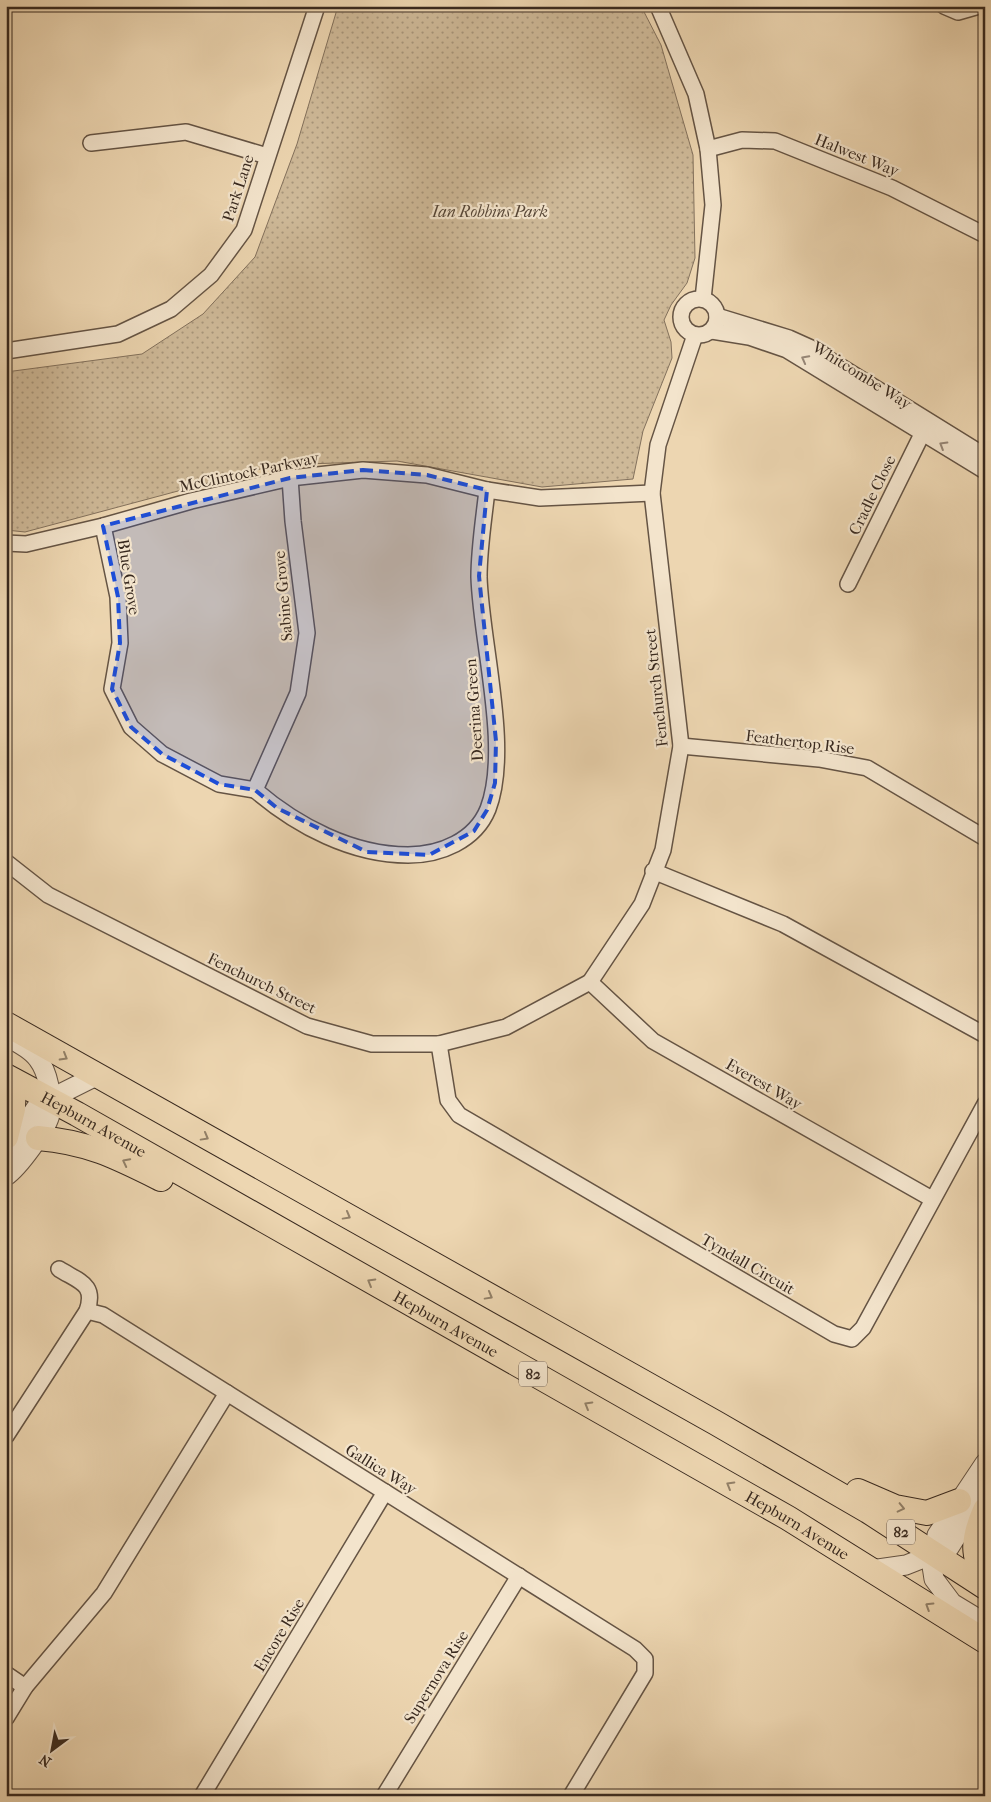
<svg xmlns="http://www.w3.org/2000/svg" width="991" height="1802" font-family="'IM FELL French Canon',serif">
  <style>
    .grass { fill: url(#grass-dots); stroke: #83715c }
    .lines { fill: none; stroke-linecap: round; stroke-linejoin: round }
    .minor-casing { stroke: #655444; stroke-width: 18 }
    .tertiary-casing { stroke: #655444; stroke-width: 21 }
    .primary-casing { stroke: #38291f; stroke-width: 26 }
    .minor { stroke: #f3e4cc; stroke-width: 15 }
    .tertiary { stroke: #f3e4cc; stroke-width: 19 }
    .primary { stroke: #edd6b1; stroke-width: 24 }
    .oneway { stroke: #968676 }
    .oneway2 { stroke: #928068 }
    .marked { fill: #1d4ed8; fill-opacity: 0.2; stroke: #1d4ed8; stroke-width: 4; stroke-dasharray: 10 6; stroke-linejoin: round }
    .labels { text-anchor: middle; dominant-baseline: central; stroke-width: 4.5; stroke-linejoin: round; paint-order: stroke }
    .shield { fill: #f3e4cc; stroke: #706153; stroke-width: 1 }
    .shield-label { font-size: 15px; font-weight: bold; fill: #38291f }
    .street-label { font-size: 16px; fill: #38291f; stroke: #f3e4cc }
    .park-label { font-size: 16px; font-style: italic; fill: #564637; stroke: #f3e4cc }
  </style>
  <defs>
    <pattern id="grass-dots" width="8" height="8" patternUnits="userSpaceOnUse" patternTransform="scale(1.25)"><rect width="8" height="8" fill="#ceb998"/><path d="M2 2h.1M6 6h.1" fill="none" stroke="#a8967b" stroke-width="1.8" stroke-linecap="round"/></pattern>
  </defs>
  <rect width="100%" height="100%" fill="#edd6b1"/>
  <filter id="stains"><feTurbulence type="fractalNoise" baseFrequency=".004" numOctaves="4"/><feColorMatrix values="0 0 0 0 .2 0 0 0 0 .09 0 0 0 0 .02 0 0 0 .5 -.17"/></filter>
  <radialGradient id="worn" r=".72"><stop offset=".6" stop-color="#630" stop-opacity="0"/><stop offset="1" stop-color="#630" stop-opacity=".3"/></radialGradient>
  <!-- grass -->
  <path class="grass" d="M 338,6 L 641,6 L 661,45 L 693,155 L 695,258 L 687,283 L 671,305 L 664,320 L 671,342 L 672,358 L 643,431 L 633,479 L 542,487 L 397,461 L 275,465 L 25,532 L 6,530 L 6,372 L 142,354 L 203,314 L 255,257 L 297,144 Z"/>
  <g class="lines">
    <defs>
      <g id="minor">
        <path d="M 658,6 L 696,94 L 708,149 L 713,205 L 703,299"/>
        <path d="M 944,6 L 958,12 L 979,6"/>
        <path d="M 91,143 L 186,132 L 267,156"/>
        <path d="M 708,149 L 742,140 L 775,141 L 892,188 L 985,235"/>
        <circle cx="699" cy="317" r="18"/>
        <path d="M 717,316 L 789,338 L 809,347 L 985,456"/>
        <path d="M 712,331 L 749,337 L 787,350 L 985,471"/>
        <path d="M 6,351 L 118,334 L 171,309 L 211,275 L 244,230 L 317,6"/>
        <path d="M 103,526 L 118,597 L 120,643 L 112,689 L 131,727 L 162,754 L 219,784 L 255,790"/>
        <path d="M 6,543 L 26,544 L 103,526 L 191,501 L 290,478 L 363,470 L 427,475 L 487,490 L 540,498 L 652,493"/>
        <path d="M 848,584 L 927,424"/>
        <path d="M 681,746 L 819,759 L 867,768 L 985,838"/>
        <path d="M 255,790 C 297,826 352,855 408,855 C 440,855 475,841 488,809 C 511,749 481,643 479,577 C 479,548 484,518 487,490"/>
        <path d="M 255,790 L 298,693 L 307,633 L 293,521 L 290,478"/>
        <path d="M 6,862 L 48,895 L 307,1026 L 372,1044 L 439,1044 L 506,1027 L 590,982 L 642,904 L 663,850 L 681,746 L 652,493 L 658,445 L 695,335"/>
        <path d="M 653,871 L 783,924 L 985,1035"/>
        <path d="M 590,982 L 653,1041 L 932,1199"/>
        <path d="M 439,1044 L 448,1100 L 459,1115 L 834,1334 L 852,1339 L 863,1328 L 985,1104"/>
        <path d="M 87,1311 L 103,1315 L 635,1649 L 645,1659 L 645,1673 L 571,1796"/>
        <path d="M 6,1436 L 87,1311 C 96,1284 80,1282 59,1269"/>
        <path d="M 6,1674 L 25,1687"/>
        <path d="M 6,1718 L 25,1687 L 104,1593 L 227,1393"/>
        <path d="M 202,1796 L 385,1492"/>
        <path d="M 384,1796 L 519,1576"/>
      </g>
      <g id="tertiary">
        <path d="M 6,1153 L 36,1108 L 50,1099 L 96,1076"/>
        <path d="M 6,1176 C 18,1168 48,1128 50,1114 C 53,1098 48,1072 38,1059 C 31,1049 17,1042 7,1037"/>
        <path d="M 985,1463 L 937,1535 L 932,1566 L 934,1579 L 952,1603 L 985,1623"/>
        <path d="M 871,1570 L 906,1565 L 949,1548 L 985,1491"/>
      </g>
      <g id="primary">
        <path d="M 6,1024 L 716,1423 L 868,1511 L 985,1587"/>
        <path id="s1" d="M 6,1076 L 77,1114 L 788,1518 L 985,1641"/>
        <path d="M 6,1137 L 13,1109 L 14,1081"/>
        <path d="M 38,1138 C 88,1142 117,1157 161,1179"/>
        <path d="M 858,1491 L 895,1507 L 927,1513 L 959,1501"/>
        <path d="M 985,1510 C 971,1542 973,1554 985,1586"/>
      </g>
    </defs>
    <!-- minor casing -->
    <use href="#minor" class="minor-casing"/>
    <!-- tertiary casing -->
    <use href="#tertiary" class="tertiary-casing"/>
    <!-- primary casing -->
    <use href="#primary" class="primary-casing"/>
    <!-- minor -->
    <use href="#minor" class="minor"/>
    <!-- tertiary -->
    <use href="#tertiary" class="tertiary"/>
    <!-- primary -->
    <use href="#primary" class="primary"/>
  </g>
  <!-- one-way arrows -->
  <defs><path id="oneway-chevron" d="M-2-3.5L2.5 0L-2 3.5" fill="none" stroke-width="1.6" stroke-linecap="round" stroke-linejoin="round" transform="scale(1.25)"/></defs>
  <g class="oneway">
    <use href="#oneway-chevron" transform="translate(805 359) rotate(-152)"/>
    <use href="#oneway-chevron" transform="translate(943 445) rotate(-149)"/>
  </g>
  <g class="oneway2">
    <use href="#oneway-chevron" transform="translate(64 1057) rotate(30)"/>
    <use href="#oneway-chevron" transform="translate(205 1137) rotate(29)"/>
    <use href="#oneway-chevron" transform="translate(126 1162) rotate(-153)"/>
    <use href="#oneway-chevron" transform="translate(347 1216) rotate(29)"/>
    <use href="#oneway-chevron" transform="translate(371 1282) rotate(-150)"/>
    <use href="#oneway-chevron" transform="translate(489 1296) rotate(29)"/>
    <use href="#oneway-chevron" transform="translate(588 1405) rotate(-150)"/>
    <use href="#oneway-chevron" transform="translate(730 1485) rotate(-150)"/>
    <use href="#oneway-chevron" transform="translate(901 1508) rotate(13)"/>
    <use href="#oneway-chevron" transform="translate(929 1606) rotate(-148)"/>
  </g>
  <!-- marked area -->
  <path class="marked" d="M 363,470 L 427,475 L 487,490 L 479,576 L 496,741 L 495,783 L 487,810 L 474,831 L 429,855 L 367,852 L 277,808 L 255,790 L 219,784 L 162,754 L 131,727 L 112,689 L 120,643 L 118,597 L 103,526 L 290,478 Z"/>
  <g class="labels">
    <!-- shield labels -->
    <g class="shield">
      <rect x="519" y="1361.5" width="28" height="25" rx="4"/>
      <rect x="887" y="1519.5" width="28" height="25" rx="4"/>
    </g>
    <g class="shield-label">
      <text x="533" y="1374">82</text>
      <text x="901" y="1532">82</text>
    </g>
    <!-- street labels -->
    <g class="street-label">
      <text transform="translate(857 155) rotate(22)">Halwest Way</text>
      <text transform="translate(238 188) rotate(-72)">Park Lane</text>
      <text transform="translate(862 375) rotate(32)">Whitcombe Way</text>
      <text transform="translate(249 472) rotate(-12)">McClintock Parkway</text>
      <text transform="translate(872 495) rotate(-64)">Cradle Close</text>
      <text transform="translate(129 577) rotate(81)">Blue Grove</text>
      <text transform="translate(283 596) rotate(-95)">Sabine Grove</text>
      <text transform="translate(656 688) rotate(-96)">Fenchurch Street</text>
      <text transform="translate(474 710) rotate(-94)">Deerina Green</text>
      <text transform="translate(800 742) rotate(7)">Feathertop Rise</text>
      <text transform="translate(262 983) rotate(26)">Fenchurch Street</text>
      <text transform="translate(764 1084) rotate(30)">Everest Way</text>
      <text stroke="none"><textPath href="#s1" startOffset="100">Hepburn Avenue</textPath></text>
      <text transform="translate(748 1264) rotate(30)">Tyndall Circuit</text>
      <text stroke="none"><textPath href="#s1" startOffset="505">Hepburn Avenue</textPath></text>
      <text transform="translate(381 1469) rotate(32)">Gallica Way</text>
      <text stroke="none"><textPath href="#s1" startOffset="910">Hepburn Avenue</textPath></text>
      <text transform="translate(279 1635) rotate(-59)">Encore Rise</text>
      <text transform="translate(436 1677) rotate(-58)">Supernova Rise</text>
    </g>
    <!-- park labels -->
    <g class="park-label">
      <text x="490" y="211">Ian Robbins Park</text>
    </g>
  </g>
  <!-- margin -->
  <rect width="991" height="1802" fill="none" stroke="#edd6b1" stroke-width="25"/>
  <rect x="8" y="8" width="976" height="1787" fill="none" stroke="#38291f" stroke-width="2.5"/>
  <rect x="12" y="12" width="966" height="1777" fill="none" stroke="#38291f"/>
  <!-- north arrow -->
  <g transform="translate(52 1750) rotate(212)" stroke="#f3e4cc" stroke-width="4" paint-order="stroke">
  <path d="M0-4L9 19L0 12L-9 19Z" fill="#38291f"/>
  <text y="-8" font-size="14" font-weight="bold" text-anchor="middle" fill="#38291f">N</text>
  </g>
  <rect width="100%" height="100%" filter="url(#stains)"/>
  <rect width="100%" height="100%" fill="url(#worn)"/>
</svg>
